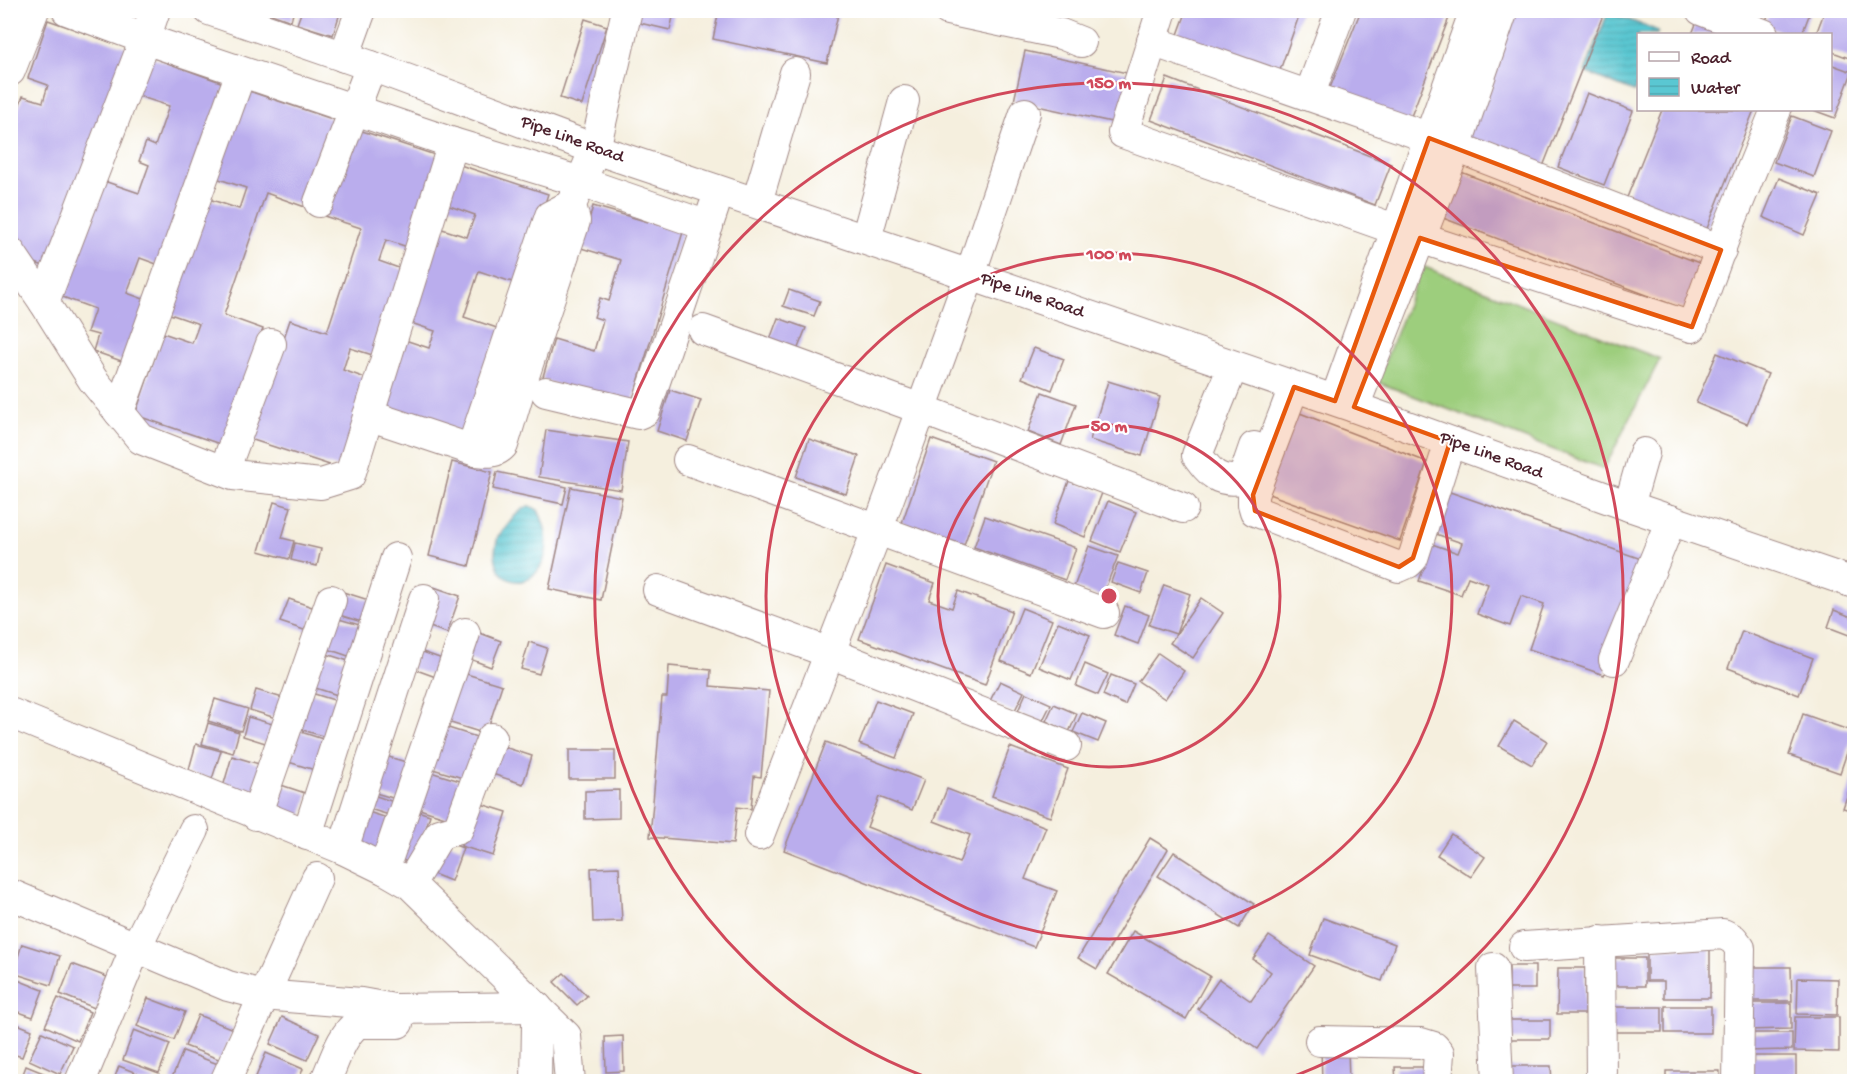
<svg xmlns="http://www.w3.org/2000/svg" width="1865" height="1092" font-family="'Gochi Hand',sans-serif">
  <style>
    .grass { fill: #9dce7d; stroke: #747654; stroke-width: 1.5 }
    .water { fill: url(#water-rules); stroke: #52737e; stroke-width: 1.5 }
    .building { fill: #baaded }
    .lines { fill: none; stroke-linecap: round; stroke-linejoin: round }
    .minor-casing { stroke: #a08784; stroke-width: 32 }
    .minor { stroke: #fff; stroke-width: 30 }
    .marked { fill: #e8590c; fill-opacity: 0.2; stroke: #e8590c; stroke-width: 4.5; stroke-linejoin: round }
    .ring { fill: none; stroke: #d1495b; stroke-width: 3 }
    .labels { text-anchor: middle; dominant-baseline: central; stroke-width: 4.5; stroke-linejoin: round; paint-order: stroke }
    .street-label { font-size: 18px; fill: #4a1f2b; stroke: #fff }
    .centre { fill: #d1495b; stroke: #fff; stroke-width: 3 }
    .ring-label { font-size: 18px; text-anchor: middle; font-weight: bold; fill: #d1495b; stroke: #fff; stroke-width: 4.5; stroke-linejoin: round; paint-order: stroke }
  </style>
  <defs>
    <pattern id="water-rules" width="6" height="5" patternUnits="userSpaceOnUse" patternTransform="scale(1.5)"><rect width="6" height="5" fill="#5ac7d2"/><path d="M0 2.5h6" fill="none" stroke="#50aab4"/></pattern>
  </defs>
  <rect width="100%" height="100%" fill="#fff"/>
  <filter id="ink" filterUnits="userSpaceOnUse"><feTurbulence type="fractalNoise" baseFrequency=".0167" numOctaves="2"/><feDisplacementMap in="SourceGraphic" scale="12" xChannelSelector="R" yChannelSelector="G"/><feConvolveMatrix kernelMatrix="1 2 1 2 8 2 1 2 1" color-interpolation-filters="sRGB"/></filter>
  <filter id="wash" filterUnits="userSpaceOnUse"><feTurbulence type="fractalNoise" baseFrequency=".008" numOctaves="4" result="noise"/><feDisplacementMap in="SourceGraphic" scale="24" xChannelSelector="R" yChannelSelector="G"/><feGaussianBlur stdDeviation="1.35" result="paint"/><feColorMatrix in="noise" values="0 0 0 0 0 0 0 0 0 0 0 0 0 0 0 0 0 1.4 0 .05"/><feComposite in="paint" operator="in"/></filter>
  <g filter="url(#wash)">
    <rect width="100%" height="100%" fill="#f5efde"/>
    <!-- grass -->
    <path class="grass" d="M 1422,266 L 1660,359 L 1604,469 L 1377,382 Z"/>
    <!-- water -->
    <g class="water">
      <path d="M 1608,12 L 1658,31 L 1657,34 L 1638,34 L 1638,81 L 1634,92 L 1585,72 Z"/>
      <path d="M 529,506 L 538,510 C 571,577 500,607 495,554 C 495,548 497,542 498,536 C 510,526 513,512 529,506 Z"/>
    </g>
    <g id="blocks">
      <!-- building -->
      <g class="building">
        <path d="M 260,10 L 294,10 L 291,21 Z"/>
        <path d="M 302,10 L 341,10 L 333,35 L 297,24 Z"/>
        <path d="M 634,10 L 662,10 L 674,13 L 670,30 L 631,21 Z"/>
        <path d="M 719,10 L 839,10 L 827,63 L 713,39 Z"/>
        <path d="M 1187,10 L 1301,10 L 1278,76 L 1176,40 Z"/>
        <path d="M 1361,10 L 1452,10 L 1408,124 L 1328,93 Z"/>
        <path d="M 1513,10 L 1605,10 L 1542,169 L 1463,138 Z"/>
        <path d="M 1770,10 L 1811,10 L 1802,34 L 1788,34 L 1764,26 Z"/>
        <path d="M 1825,10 L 1854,10 L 1854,60 L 1830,51 L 1830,34 L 1816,34 Z"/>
        <path d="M 585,19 L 607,26 L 582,105 L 560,98 Z"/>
        <path d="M 48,20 L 128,48 L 53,269 L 14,256 L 10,241 L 10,215 L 12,209 L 10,208 L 10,130 L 23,96 L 43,102 L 48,85 L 28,78 Z"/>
        <path d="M 1696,24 L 1723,34 L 1692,34 Z"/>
        <path d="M 1025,51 L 1132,74 L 1121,124 L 1014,101 Z"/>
        <path d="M 145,55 L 226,84 L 162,266 L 140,258 L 127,293 L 149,301 L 127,363 L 93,351 L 98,335 L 87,332 L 95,309 L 60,296 L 101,180 L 139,193 L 149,165 L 139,161 L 146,142 L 155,146 L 169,106 L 132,94 Z"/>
        <path d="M 1830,64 L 1852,72 L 1835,118 L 1813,110 L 1830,110 Z"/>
        <path d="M 1167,78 L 1391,164 L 1375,205 L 1151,120 Z"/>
        <path d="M 246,90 L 335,120 L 305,207 L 266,193 L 224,315 L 263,329 L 223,445 L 135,415 L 163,333 L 192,343 L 199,324 L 170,314 L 209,199 L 239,209 L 246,188 L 216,178 Z"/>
        <path d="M 1587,93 L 1633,111 L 1604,185 L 1558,167 Z"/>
        <path d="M 1662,110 L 1754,110 L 1704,236 L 1624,205 Z"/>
        <path d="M 1792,116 L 1831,131 L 1814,177 L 1774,162 Z"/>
        <path d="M 353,128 L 444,158 L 414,249 L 386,240 L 379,261 L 407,271 L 379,357 L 350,348 L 343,370 L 371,380 L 342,469 L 250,439 L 290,320 L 327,332 L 361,228 L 324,216 Z"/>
        <path d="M 457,164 L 548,194 L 518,284 L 479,271 L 464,317 L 503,330 L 468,434 L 377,404 L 399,338 L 429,348 L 435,331 L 405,321 L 436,227 L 467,237 L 475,215 L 444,204 Z"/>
        <path d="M 1461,172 L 1707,266 L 1689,311 L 1443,218 Z"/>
        <path d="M 1779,178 L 1821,195 L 1804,235 L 1763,217 Z"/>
        <path d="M 593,206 L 683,232 L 631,406 L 542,380 L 554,339 L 594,351 L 603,320 L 594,317 L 600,298 L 609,301 L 621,260 L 581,248 Z"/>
        <path d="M 789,290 L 820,301 L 814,316 L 783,306 Z"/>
        <path d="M 778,318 L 806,328 L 796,353 L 769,342 Z"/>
        <path d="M 1034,348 L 1064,359 L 1052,390 L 1022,378 Z"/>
        <path d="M 1717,353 L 1768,374 L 1747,424 L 1696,403 Z"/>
        <path d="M 1108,381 L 1160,397 L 1142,456 L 1090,440 Z"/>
        <path d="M 670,390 L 701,400 L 687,441 L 657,431 Z"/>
        <path d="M 1042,392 L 1076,404 L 1061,445 L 1028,432 Z"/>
        <path d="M 1292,410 L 1427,462 L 1400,541 L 1263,492 Z"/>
        <path d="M 546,430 L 628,442 L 621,490 L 539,477 Z"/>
        <path d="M 809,439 L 859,456 L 846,494 L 796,477 Z"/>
        <path d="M 931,439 L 993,461 L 964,545 L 902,523 Z"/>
        <path d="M 452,462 L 492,472 L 469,566 L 429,556 Z"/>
        <path d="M 497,472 L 567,487 L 563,504 L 493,489 Z"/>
        <path d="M 1069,481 L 1102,493 L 1085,537 L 1053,524 Z"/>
        <path d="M 571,487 L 622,497 L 601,600 L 549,589 Z"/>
        <path d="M 1450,492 L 1644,560 L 1604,675 L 1529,649 L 1544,604 L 1521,596 L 1510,626 L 1477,614 L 1488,584 L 1468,577 L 1461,595 L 1419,581 L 1432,544 L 1458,553 L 1462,543 L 1436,534 Z"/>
        <path d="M 1108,501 L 1136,512 L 1120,552 L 1092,541 Z"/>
        <path d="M 274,502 L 291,507 L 282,538 L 294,541 L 289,559 L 259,551 Z"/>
        <path d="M 985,516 L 1076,548 L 1065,580 L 974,547 Z"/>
        <path d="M 295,543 L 321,549 L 317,566 L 291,560 Z"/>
        <path d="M 1089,546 L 1118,556 L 1102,597 L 1074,587 Z"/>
        <path d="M 1118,563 L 1148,573 L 1141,593 L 1111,582 Z"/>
        <path d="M 886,565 L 935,583 L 929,600 L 952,608 L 958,591 L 1012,611 L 985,685 L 859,639 Z"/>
        <path d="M 1164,585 L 1190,594 L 1176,634 L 1149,625 Z"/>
        <path d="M 434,587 L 460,596 L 447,633 L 421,624 Z"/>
        <path d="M 343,592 L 375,602 L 368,624 L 336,614 Z"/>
        <path d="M 1201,598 L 1223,613 L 1193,658 L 1170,643 Z"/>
        <path d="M 289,599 L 315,608 L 307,631 L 280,622 Z"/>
        <path d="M 1125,606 L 1149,615 L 1138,644 L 1114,635 Z"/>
        <path d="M 1022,608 L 1052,620 L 1031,673 L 1001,661 Z"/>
        <path d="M 1834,610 L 1854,618 L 1854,637 L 1828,627 Z"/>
        <path d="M 332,617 L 370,628 L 360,660 L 322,647 Z"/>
        <path d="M 1058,622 L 1090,635 L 1071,680 L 1039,667 Z"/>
        <path d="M 472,630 L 501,641 L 491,667 L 462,656 Z"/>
        <path d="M 1742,631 L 1813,658 L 1799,695 L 1728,668 Z"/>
        <path d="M 529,642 L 547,648 L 539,674 L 521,669 Z"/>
        <path d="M 417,650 L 451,662 L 444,680 L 411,668 Z"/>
        <path d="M 320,652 L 358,664 L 347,698 L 309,686 Z"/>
        <path d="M 1158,653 L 1184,671 L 1165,699 L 1138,681 Z"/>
        <path d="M 1085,664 L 1108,674 L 1098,695 L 1076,686 Z"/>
        <path d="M 669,666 L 711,670 L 710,686 L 769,691 L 761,777 L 754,776 L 751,809 L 737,807 L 733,844 L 650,837 L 662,697 L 667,697 Z"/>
        <path d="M 457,671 L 502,685 L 486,734 L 441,720 Z"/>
        <path d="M 1111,675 L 1134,684 L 1125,705 L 1103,695 Z"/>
        <path d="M 1000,681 L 1024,692 L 1014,712 L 990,701 Z"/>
        <path d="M 256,690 L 286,699 L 279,719 L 250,710 Z"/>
        <path d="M 308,692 L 347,704 L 336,740 L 296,728 Z"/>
        <path d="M 1026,693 L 1051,704 L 1042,722 L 1018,711 Z"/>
        <path d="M 215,699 L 248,709 L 241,731 L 208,721 Z"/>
        <path d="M 876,700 L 913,714 L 896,758 L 859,744 Z"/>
        <path d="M 1054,704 L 1077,714 L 1069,732 L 1046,721 Z"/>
        <path d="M 1082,713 L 1106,723 L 1098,742 L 1073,732 Z"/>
        <path d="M 1803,714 L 1854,732 L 1840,773 L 1789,755 Z"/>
        <path d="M 248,717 L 283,727 L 278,747 L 243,736 Z"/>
        <path d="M 1514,721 L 1547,741 L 1532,765 L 1499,746 Z"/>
        <path d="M 208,723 L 239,732 L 233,753 L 202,744 Z"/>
        <path d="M 439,725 L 486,740 L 473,781 L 426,767 Z"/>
        <path d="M 295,730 L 335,743 L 325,773 L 285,761 Z"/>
        <path d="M 826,742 L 924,780 L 912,810 L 879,797 L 867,827 L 959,863 L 970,835 L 934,821 L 947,789 L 1046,827 L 1025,879 L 1057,891 L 1034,947 L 784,850 Z"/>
        <path d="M 196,744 L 221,751 L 212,779 L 188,773 Z"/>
        <path d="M 495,744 L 532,756 L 523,784 L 486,772 Z"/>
        <path d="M 1010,747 L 1068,769 L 1050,817 L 992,796 Z"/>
        <rect x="569" y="750" width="46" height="29"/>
        <path d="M 382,755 L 413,764 L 403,801 L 372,792 Z"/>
        <path d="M 232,756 L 266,766 L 255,804 L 221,794 Z"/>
        <path d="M 424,770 L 470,784 L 458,821 L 413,807 Z"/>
        <path d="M 1854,775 L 1854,811 L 1843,808 Z"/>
        <path d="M 278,784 L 308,794 L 300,820 L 269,809 Z"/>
        <path d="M 619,790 L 619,818 L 585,819 L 585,791 Z"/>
        <path d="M 370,794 L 403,805 L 399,818 L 366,808 Z"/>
        <path d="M 475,802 L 507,812 L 493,856 L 461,846 Z"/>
        <path d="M 411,809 L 430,815 L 415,864 L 395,858 Z"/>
        <path d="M 365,811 L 397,821 L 387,856 L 355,846 Z"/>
        <path d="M 1451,834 L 1485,857 L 1471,877 L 1437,855 Z"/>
        <path d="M 1150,838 L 1168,849 L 1097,969 L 1078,958 Z"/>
        <path d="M 443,841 L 463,848 L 451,881 L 431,873 Z"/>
        <path d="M 1174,852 L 1254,904 L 1239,928 L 1158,876 Z"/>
        <path d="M 619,867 L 622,921 L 593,922 L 591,868 Z"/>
        <path d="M 1323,918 L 1395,944 L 1382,981 L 1310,955 Z"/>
        <path d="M 1133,931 L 1210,976 L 1186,1019 L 1108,974 Z"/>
        <path d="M 1269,936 L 1314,966 L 1257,1049 L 1198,1009 L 1219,979 L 1251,1001 L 1271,972 L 1253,959 Z"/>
        <path d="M 22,944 L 60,956 L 51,985 L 13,973 Z"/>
        <path d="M 1647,948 L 1710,948 L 1710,998 L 1664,998 L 1664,981 L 1647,981 Z"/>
        <rect x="1613" y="958" width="32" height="28"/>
        <path d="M 72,964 L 107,977 L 97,1009 L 60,994 Z"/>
        <rect x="1509" y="966" width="26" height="23"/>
        <path d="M 1744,967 L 1791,967 L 1792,1001 L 1744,1001 Z"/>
        <path d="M 1558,968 L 1585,968 L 1585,1014 L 1557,1014 Z"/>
        <path d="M 564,973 L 587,996 L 577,1005 L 554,982 Z"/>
        <path d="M 10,977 L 43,990 L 33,1017 L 10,1009 Z"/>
        <path d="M 1798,978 L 1838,979 L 1837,1015 L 1797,1014 Z"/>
        <path d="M 58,998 L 90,1012 L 78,1041 L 45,1026 Z"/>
        <path d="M 148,998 L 185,1012 L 174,1040 L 137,1026 Z"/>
        <path d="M 1745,1003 L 1791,1003 L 1791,1029 L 1745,1030 Z"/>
        <rect x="1665" y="1006" width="46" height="27"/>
        <rect x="1611" y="1007" width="51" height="25"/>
        <path d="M 198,1015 L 233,1029 L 221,1060 L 185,1046 Z"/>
        <path d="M 282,1017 L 319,1034 L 307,1060 L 270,1044 Z"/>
        <path d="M 1795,1017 L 1839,1017 L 1839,1052 L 1794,1051 Z"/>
        <rect x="1505" y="1020" width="45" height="19"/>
        <path d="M 10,1021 L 32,1030 L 22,1057 L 10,1053 Z"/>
        <path d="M 134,1030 L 170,1044 L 159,1073 L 123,1060 Z"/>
        <path d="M 42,1032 L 73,1046 L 60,1074 L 29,1060 Z"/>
        <path d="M 1745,1033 L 1792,1033 L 1792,1050 L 1745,1051 Z"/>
        <path d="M 623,1036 L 624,1071 L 606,1072 L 605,1037 Z"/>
        <path d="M 1321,1049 L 1348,1049 L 1349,1082 L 1322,1082 Z"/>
        <path d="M 183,1051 L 218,1064 L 211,1082 L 175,1082 L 171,1080 Z"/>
        <path d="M 266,1053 L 303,1069 L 298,1082 L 260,1082 L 255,1079 Z"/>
        <rect x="1747" y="1056" width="49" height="21"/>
        <path d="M 26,1066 L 58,1079 L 57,1082 L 20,1082 Z"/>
        <path d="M 119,1066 L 156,1081 L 156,1082 L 113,1082 Z"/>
        <path d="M 1509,1066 L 1551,1066 L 1552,1082 L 1509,1082 Z"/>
        <path d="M 1395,1067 L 1429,1067 L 1428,1082 L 1396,1082 Z"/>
        <rect x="1666" y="1071" width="54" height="11"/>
      </g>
    </g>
  </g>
  <g filter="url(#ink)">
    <use href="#blocks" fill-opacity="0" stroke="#a08784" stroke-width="1.5"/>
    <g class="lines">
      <defs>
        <g id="minor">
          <path d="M 67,10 L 145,39 L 155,10"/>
          <path d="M 209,10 L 371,66 L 595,149 L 970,275 L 1354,407 L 1629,506 L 1854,583"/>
          <path d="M 948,10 L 1061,34 L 1081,42"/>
          <path d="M 1162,10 L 1123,133 L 1420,238 L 1692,327 L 1728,228 L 1776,110"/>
          <path d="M 1701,10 L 1763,34"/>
          <path d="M 1152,41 L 1456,147 L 1721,250"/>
          <path d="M 344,57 L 361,10"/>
          <path d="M 10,71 L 34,10"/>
          <path d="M 1309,96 L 1341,10"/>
          <path d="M 319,202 L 371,66"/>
          <path d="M 757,202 L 795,73"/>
          <path d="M 866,239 L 904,101"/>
          <path d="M 10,252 L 44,302 L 93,380 L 141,439 L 233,475 L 321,484 L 350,475 L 453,143"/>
          <path d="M 44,302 L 145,39 L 453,143 L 581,182 L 708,226"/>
          <path d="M 703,330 L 921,409 L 1183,508"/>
          <path d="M 1233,366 L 1197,455 C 1211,474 1218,483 1243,479 L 1254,447"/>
          <path d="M 1294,387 L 1253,495 L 1253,504 L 1255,511 L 1399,567 L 1408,563 L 1413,558 L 1450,442"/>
          <path d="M 546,392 L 638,414 L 645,411 L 714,207"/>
          <path d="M 1337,395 L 1475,10"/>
          <path d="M 1354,407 L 1456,147 L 1503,10"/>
          <path d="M 119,412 L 241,72"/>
          <path d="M 368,415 L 476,451 C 487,452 495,454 503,445 L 521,385 L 575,221 L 571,205 L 595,149 L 627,10"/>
          <path d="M 476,451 L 476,436 L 550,216 L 571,205"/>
          <path d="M 688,460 L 1104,613"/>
          <path d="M 224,471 L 271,344"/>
          <path d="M 1629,506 L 1644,453"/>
          <path d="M 658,590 L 830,653 L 1066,746"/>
          <path d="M 1614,660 L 1671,520"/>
          <path d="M 10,713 L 343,849 L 384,869 L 410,884 L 566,1036 L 570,1082"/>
          <path d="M 256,815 L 331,600"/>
          <path d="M 307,835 L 396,558"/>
          <path d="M 759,835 L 877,531 L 970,275 L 1025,113"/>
          <path d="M 343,849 L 424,599"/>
          <path d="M 384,869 L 465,633"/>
          <path d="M 410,884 L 440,834 L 458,829 L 492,738"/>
          <path d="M 10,894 L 228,986 L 263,995 L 361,1003 L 394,1009 L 537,1007"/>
          <path d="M 1600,941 L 1601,1082"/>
          <path d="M 1524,947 L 1723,934 L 1733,939 L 1740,948 L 1738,1082"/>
          <path d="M 1493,968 L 1498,1082"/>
          <path d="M 1320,1041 L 1421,1043 L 1434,1047 L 1439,1053 L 1437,1082"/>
          <path d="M 80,1082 L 136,947 L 194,830"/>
          <path d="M 225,1082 L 317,878"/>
          <path d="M 325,1082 C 334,1063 341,1035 358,1023 L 398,1023"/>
          <path d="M 536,1082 L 537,1023"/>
        </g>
      </defs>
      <!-- minor casing -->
      <use href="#minor" class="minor-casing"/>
      <!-- minor -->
      <use href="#minor" class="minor"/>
    </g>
  </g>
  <!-- marked area -->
  <path class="marked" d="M 1429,138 L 1721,250 L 1692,327 L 1420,238 L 1354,407 L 1450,442 L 1413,558 L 1399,567 L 1255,511 L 1253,495 L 1294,387 L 1335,401 Z"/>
  <!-- distance rings -->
  <g class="ring">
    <circle cx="1109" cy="596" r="171"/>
    <circle cx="1109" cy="596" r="343"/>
    <path d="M937 1081A514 514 0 1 1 1281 1081"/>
  </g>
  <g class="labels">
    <!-- street labels -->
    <g class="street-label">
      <text transform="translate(572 140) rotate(20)">Pipe Line Road</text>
      <text transform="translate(1032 296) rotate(19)">Pipe Line Road</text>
      <text transform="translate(1491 456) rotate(20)">Pipe Line Road</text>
    </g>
  </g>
  <circle cx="1109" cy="596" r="9" class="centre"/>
  <g class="ring-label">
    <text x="1109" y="88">150 m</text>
    <text x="1109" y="259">100 m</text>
    <text x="1109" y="431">50 m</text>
  </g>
  <!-- margin -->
  <rect width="1865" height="1092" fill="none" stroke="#fff" stroke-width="36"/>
  <!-- legend -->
  <rect x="1637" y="33" width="195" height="78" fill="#ffffff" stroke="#b7a5aa" stroke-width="1.5"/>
  <rect x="1649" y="52" width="30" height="9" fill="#ffffff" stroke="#b7a5aa" stroke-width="1.5"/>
  <text x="1691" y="63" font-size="18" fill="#4a1f2b">Road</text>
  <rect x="1649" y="78" width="30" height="18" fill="url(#water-rules)" stroke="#b7a5aa" stroke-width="1.5"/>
  <text x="1691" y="93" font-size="18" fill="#4a1f2b">Water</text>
</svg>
